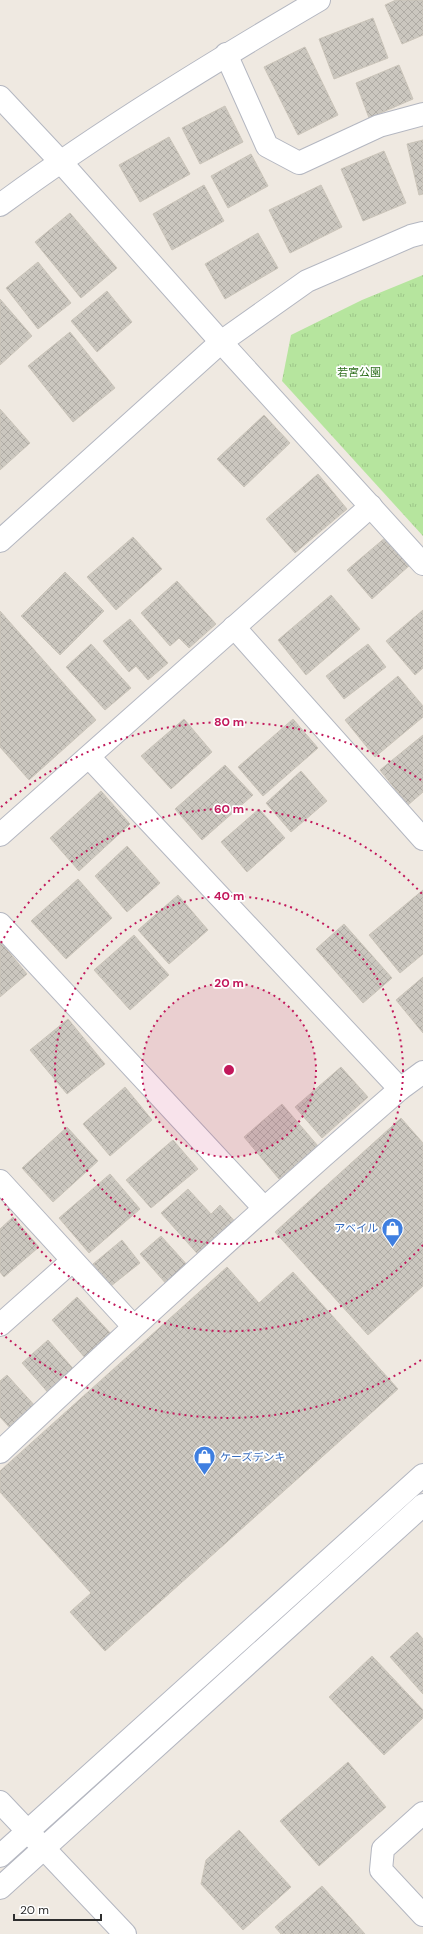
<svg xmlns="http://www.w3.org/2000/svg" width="423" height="1934" font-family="'DM Sans','Noto Sans JP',sans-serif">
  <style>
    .park { fill: url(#park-tufts) }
    .building { fill: url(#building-cross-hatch); stroke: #cbc5ba }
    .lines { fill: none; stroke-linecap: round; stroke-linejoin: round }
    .minor-casing { stroke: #b4b7c1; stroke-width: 24 }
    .minor { stroke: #fff; stroke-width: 22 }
    .ring { fill: none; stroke: #c2185b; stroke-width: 2; stroke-dasharray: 2 4 }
    .labels { text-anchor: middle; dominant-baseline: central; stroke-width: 3.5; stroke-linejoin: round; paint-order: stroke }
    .park-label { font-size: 11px; fill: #2c6e1b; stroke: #fff }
    .shop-label { font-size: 11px; fill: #366cbe; stroke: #fff; text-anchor: end }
    .centre { fill: #c2185b; stroke: #fff; stroke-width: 2 }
    .ring-label { font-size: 12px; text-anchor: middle; font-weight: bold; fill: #c2185b; stroke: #fff; stroke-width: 3.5; stroke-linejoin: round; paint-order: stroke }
  </style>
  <defs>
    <pattern id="park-tufts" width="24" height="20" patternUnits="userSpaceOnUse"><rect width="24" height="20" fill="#b6e59e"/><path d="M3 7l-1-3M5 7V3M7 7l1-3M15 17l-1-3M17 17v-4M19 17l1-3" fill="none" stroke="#9dc588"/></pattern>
    <pattern id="building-cross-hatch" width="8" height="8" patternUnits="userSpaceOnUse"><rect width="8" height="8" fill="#cbc7bf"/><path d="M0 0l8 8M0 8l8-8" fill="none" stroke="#afaba4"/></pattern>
  </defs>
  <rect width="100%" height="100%" fill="#efe9e1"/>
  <!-- park -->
  <path class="park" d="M 423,275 L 423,536 L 282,381 L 291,335 L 362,300 Z"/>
  <!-- building -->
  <g class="building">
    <path d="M 396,0 L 423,0 L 423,35 L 402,44 L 385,5 Z"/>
    <path d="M 373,18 L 388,58 L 334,79 L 319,39 Z"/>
    <path d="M 305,47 L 338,115 L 298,135 L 264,67 Z"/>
    <path d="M 399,65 L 413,99 L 369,118 L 356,83 Z"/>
    <path d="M 225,106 L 243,142 L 200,164 L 182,128 Z"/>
    <path d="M 169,137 L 190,174 L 140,202 L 119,165 Z"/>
    <path d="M 423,140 L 423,194 L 419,195 L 407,144 Z"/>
    <path d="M 384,151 L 406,203 L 363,221 L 341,169 Z"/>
    <path d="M 251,154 L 268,186 L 228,208 L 211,176 Z"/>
    <path d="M 204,185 L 224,221 L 172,250 L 153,214 Z"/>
    <path d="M 321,185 L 342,227 L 290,253 L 269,210 Z"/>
    <path d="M 70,213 L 117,268 L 81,298 L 35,242 Z"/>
    <path d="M 258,233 L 278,268 L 225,299 L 205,264 Z"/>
    <path d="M 38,262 L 71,303 L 38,329 L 6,288 Z"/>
    <path d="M 107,291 L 132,322 L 97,352 L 71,321 Z"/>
    <path d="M 0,299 L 32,336 L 0,365 Z"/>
    <path d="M 70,332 L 115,388 L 73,422 L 28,366 Z"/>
    <path d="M 0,409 L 30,443 L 0,470 Z"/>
    <path d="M 264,415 L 290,443 L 244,487 L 217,459 Z"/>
    <path d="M 318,474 L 347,509 L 295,553 L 266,519 Z"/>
    <path d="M 133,537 L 162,569 L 116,610 L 87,577 Z"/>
    <path d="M 386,537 L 410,565 L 372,599 L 347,570 Z"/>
    <path d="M 65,572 L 104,611 L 60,655 L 21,616 Z"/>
    <path d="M 177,581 L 216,624 L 189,648 L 179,638 L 170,646 L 141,613 Z"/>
    <path d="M 331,595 L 360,629 L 306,675 L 278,640 Z"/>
    <path d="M 423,610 L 423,668 L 415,675 L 386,641 Z"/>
    <path d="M 0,611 L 96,720 L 29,780 L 0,747 Z"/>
    <path d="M 130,619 L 168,663 L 148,680 L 136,666 L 129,672 L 103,641 Z"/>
    <path d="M 91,644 L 131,688 L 105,710 L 66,667 Z"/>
    <path d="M 368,644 L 386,667 L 344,699 L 326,676 Z"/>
    <path d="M 398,676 L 423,706 L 423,717 L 375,757 L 345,720 Z"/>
    <path d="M 184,719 L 212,752 L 171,789 L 141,756 Z"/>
    <path d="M 293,719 L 318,748 L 263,796 L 238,767 Z"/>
    <path d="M 423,735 L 423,792 L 408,805 L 380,770 Z"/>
    <path d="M 225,765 L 253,795 L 202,840 L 175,809 Z"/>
    <path d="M 301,771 L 327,801 L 291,832 L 266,803 Z"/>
    <path d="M 101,791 L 130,824 L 79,871 L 50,838 Z"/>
    <path d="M 259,809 L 285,838 L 247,872 L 221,842 Z"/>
    <path d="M 127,846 L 160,883 L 127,912 L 95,876 Z"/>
    <path d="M 78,879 L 112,918 L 66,959 L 31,921 Z"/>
    <path d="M 423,890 L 423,954 L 400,973 L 369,935 Z"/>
    <path d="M 178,895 L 208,930 L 169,964 L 138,930 Z"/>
    <path d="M 344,924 L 392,978 L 363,1003 L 316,949 Z"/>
    <path d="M 134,935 L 169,975 L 130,1010 L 94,970 Z"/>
    <path d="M 0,941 L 27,974 L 0,997 Z"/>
    <path d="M 423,977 L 423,1033 L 396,1000 Z"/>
    <path d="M 68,1019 L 105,1064 L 67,1094 L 30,1050 Z"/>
    <path d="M 341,1067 L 368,1097 L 322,1138 L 295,1107 Z"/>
    <path d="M 125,1087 L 152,1120 L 110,1156 L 83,1124 Z"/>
    <path d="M 282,1104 L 318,1146 L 279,1179 L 244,1137 Z"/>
    <path d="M 401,1118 L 423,1143 L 423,1286 L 368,1335 L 275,1232 Z"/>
    <path d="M 67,1127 L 98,1161 L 53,1202 L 22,1168 Z"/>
    <path d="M 173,1140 L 198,1169 L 151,1208 L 126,1180 Z"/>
    <path d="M 110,1174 L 140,1209 L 89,1253 L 59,1218 Z"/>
    <path d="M 188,1189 L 211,1214 L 220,1205 L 240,1227 L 203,1260 L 161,1213 Z"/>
    <path d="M 13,1217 L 39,1247 L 4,1277 L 0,1272 L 0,1229 Z"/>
    <path d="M 161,1236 L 189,1267 L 168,1286 L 140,1254 Z"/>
    <path d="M 122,1240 L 140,1263 L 111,1286 L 93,1264 Z"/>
    <path d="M 227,1267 L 259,1303 L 293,1272 L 398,1389 L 105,1651 L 70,1612 L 91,1593 L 0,1492 L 0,1471 Z"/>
    <path d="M 77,1297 L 113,1336 L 87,1360 L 52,1320 Z"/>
    <path d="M 48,1340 L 77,1373 L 51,1396 L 22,1363 Z"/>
    <path d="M 7,1375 L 36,1407 L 11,1429 L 0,1417 L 0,1381 Z"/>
    <path d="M 417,1632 L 423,1639 L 423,1694 L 390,1657 Z"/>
    <path d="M 372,1656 L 423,1710 L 423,1718 L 384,1755 L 329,1697 Z"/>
    <path d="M 348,1762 L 386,1807 L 319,1866 L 280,1821 Z"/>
    <path d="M 239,1830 L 291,1887 L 243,1930 L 201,1884 L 206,1860 Z"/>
    <path d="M 322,1886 L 365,1934 L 281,1934 L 275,1927 Z"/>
  </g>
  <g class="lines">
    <defs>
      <g id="minor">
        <path d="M 226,54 L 267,146 L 299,163 L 379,126 L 423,114"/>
        <path d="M 0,97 L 60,161 L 221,342 L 423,564"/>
        <path d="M 0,205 C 102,130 210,64 319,0"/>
        <path d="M 0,541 L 221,342 L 307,281 L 411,236 L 423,233"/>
        <path d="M 234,627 L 423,839"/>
        <path d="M 89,757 L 400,1089"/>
        <path d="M 0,835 L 371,506"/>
        <path d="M 0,924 L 264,1208"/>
        <path d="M 0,1181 L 133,1326"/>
        <path d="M 0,1325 L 72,1261"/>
        <path d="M 0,1452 C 131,1328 264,1207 400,1089 L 423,1072"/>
        <path d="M 0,1802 L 125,1934"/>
        <path d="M 423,1813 L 383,1849 L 381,1870 L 423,1915"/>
        <path d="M 0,1856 L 423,1475"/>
        <path d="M 0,1888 L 423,1505"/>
      </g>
    </defs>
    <!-- minor casing -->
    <use href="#minor" class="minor-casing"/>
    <!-- minor -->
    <use href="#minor" class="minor"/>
  </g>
  <!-- distance rings -->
  <circle cx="229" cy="1070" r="87" fill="#c2185b" fill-opacity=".12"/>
  <g class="ring">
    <circle cx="229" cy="1070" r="87"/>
    <circle cx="229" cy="1070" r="174"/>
    <path d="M423 1245A261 261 0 0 1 1 1197M1 943A261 261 0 0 1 423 895"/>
    <path d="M421 1360A348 348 0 0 1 1 1333M1 807A348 348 0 0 1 421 780"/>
  </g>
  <!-- icons -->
  <defs>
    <symbol id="shop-pin" viewBox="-11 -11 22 30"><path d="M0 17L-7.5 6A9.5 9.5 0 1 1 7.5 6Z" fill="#3f7fe0" stroke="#fff"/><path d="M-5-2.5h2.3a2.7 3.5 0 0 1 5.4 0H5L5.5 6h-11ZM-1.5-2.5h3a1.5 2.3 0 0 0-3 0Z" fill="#fff"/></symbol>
  </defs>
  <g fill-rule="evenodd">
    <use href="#shop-pin" x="380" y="1216" width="25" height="34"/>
    <use href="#shop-pin" x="192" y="1444" width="25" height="34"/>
  </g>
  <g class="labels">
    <!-- park labels -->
    <g class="park-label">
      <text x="359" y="372">若宮公園</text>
    </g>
    <!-- shop labels -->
    <g class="shop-label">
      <text x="378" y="1228">アベイル</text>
      <text x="220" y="1457" text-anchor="start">ケーズデンキ</text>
    </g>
  </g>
  <circle cx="229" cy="1070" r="6" class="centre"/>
  <g class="ring-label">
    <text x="229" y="726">80 m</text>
    <text x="229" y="813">60 m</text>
    <text x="229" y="900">40 m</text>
    <text x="229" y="987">20 m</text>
  </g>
  <!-- scale -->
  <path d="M14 1914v6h87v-6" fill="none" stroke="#2e2e2e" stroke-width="2"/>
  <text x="20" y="1914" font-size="12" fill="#2e2e2e" stroke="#ffffff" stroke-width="3" paint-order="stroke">20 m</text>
</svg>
